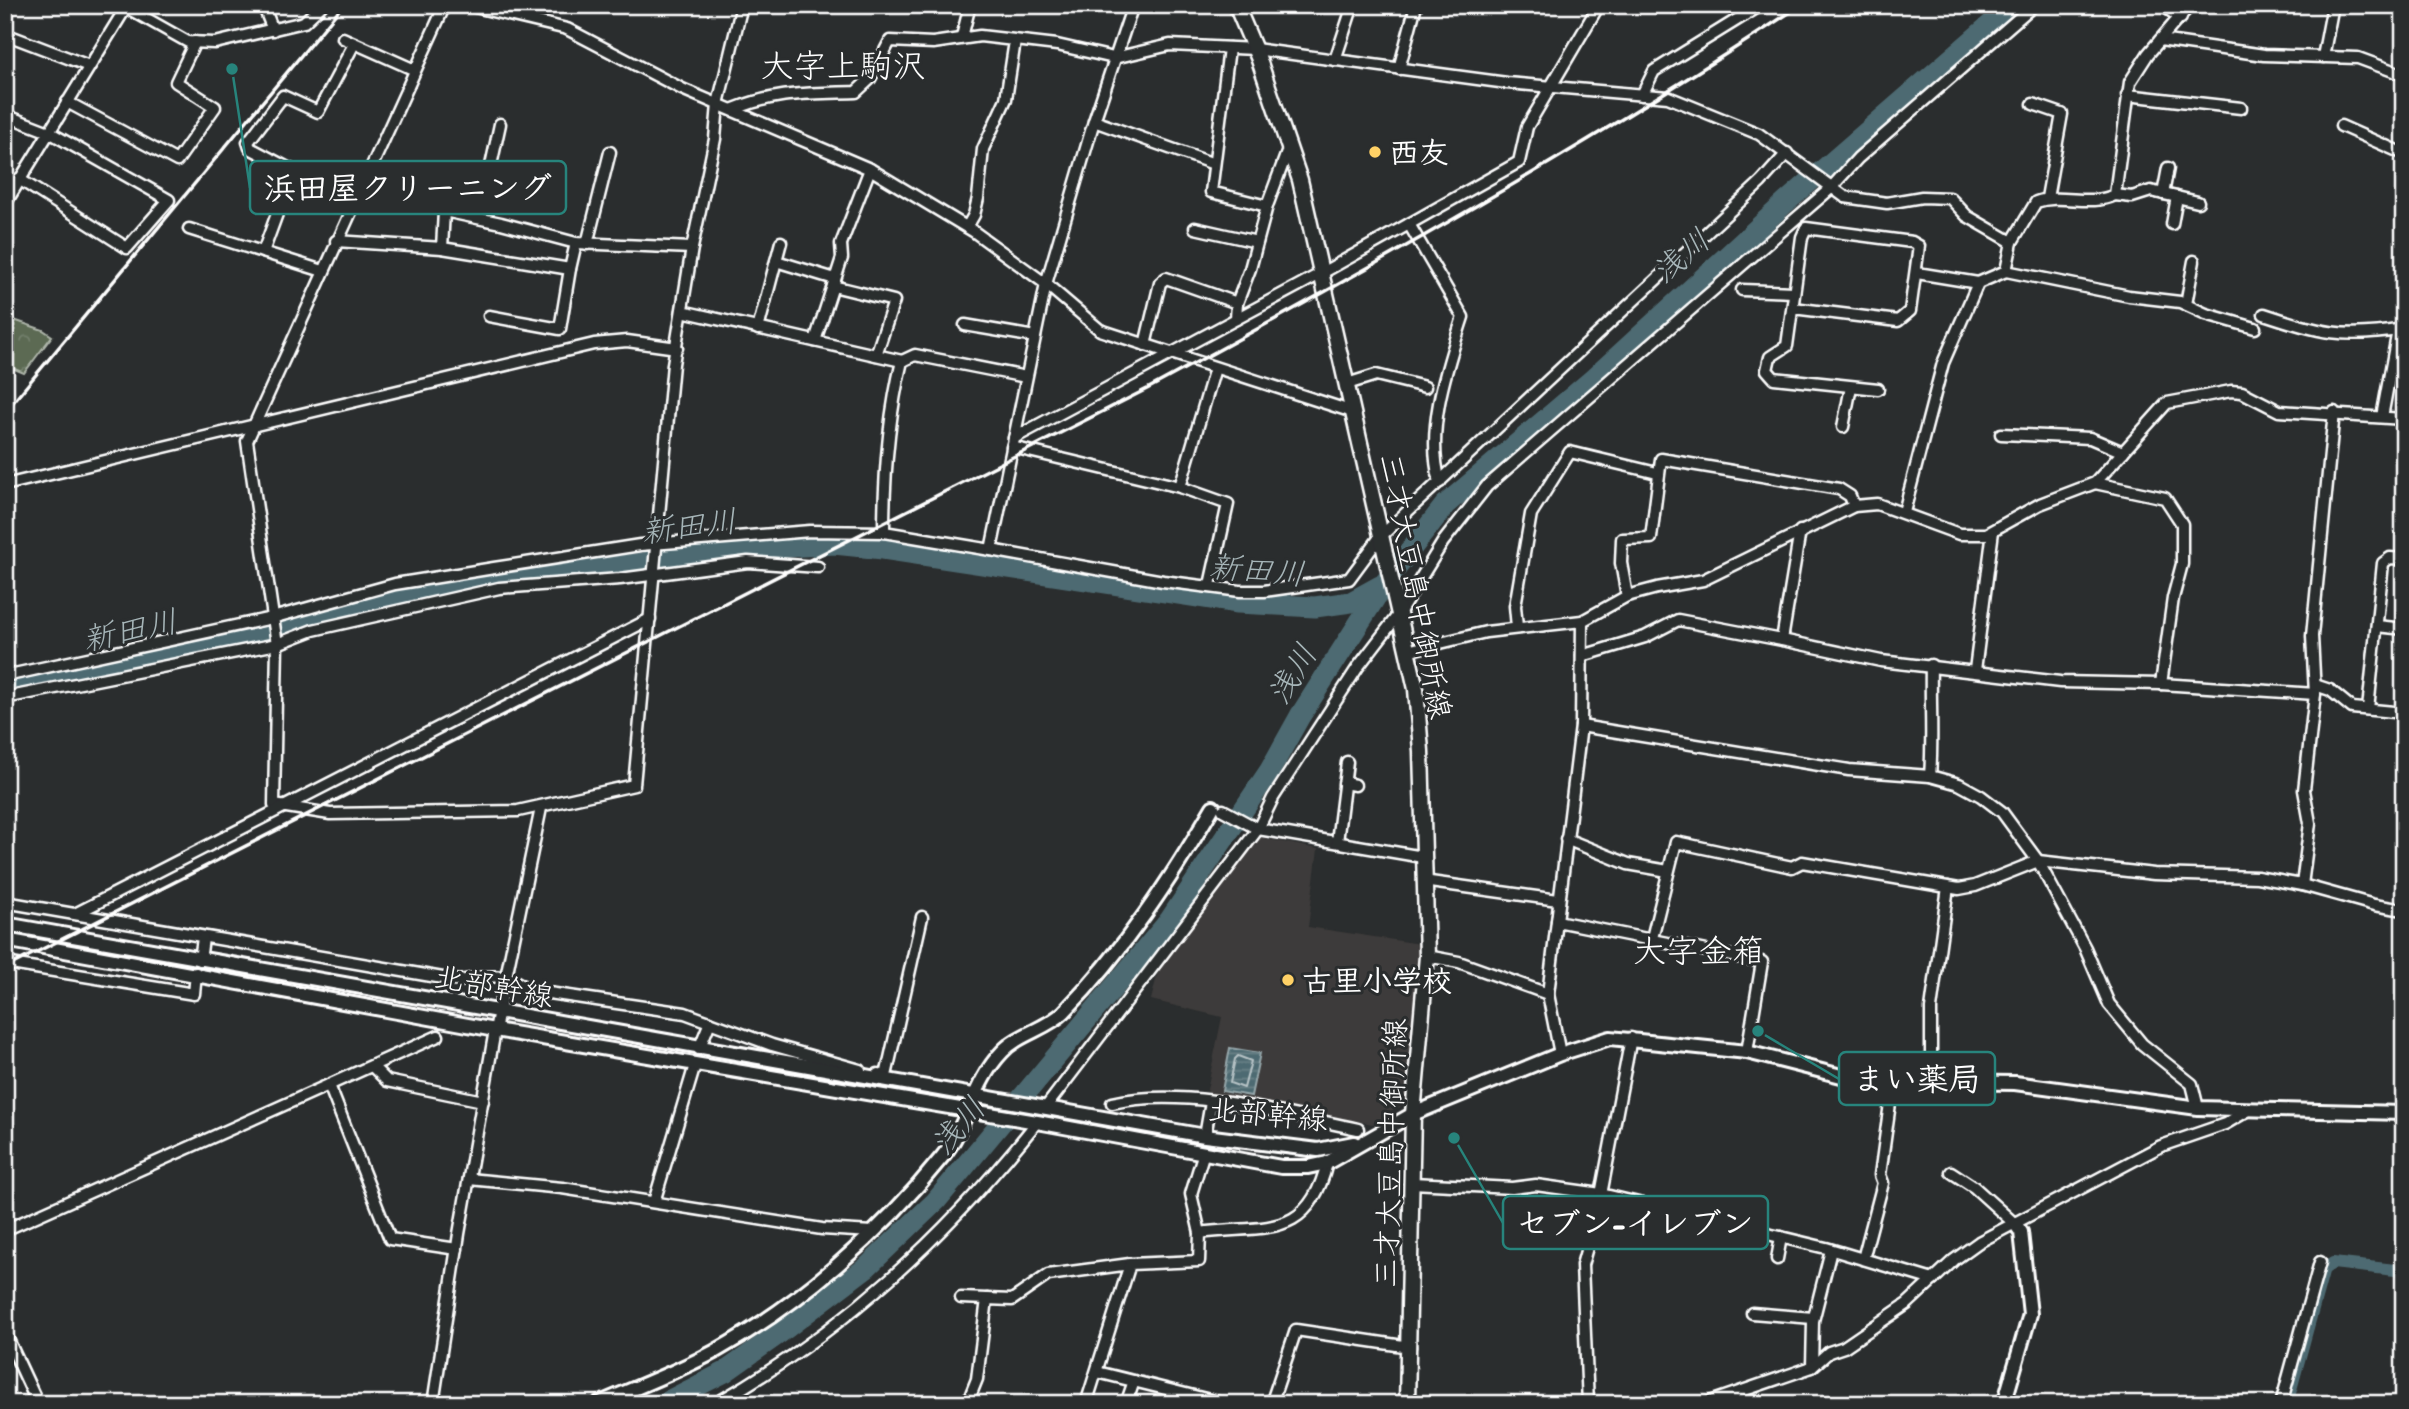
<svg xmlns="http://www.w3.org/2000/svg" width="2409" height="1409" font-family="Itim,'Klee One',sans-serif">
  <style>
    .built { fill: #3e3b3a }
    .forest { fill: url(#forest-crowns); stroke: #adb4a9; stroke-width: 2 }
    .water { fill: url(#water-rules); stroke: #95a6aa; stroke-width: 2 }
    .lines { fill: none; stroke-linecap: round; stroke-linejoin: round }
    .shore { stroke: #b8c4c7; stroke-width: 2 }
    .canal { stroke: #4e6b72; stroke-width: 12 }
    .river { stroke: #4e6b72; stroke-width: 21 }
    .minor-casing { stroke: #fff; stroke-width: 15 }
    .tertiary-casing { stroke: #fff; stroke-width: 18 }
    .secondary-casing { stroke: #fff; stroke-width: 19 }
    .minor { stroke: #2a2d2e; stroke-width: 10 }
    .tertiary { stroke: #2a2d2e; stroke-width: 12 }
    .secondary { stroke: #2a2d2e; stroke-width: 14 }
    .rail { stroke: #fff; stroke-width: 3.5 }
    .poi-dot { fill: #ffd166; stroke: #2a2d2e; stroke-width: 2.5 }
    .labels { text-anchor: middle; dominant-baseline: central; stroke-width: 6; stroke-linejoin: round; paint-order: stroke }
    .poi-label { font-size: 30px; font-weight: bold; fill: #fff; stroke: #2a2d2e; text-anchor: start }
    .street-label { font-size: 30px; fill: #fff; stroke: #2a2d2e }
    .water-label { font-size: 32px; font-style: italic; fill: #a6b5b8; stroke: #2a2d2e }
    .quarter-label { font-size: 33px; fill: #fff; stroke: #2a2d2e }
    .leader { fill: none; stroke: #27847c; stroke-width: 2.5 }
    .callout-dot { fill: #27847c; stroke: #2a2d2e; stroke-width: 2.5 }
    .callout { fill: #2a2d2e; stroke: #27847c; stroke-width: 2.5 }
    .callout-label { font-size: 32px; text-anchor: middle; font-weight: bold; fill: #fff }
  </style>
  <defs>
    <pattern id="forest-crowns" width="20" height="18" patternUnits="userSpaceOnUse" patternTransform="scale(1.75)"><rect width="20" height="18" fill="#5b6a53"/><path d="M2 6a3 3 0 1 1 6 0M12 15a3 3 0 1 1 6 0" fill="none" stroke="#74806d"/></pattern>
    <pattern id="water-rules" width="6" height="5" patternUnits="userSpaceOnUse" patternTransform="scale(1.75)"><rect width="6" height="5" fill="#4e6b72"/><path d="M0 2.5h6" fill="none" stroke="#698187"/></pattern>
  </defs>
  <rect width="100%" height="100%" fill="#2a2d2e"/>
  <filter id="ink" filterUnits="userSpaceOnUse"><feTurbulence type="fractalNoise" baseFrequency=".0143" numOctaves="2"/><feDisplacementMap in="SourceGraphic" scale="14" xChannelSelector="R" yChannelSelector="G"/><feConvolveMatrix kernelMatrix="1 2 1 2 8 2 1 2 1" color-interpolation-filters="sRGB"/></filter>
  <g filter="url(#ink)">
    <!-- built -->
    <path class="built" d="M 1258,837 L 1318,849 L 1308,927 L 1420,944 L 1419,988 L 1406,1103 L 1373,1124 L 1210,1095 L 1207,1090 L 1222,1017 L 1151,1000 L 1158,972 Z"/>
    <!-- forest -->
    <path class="forest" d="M 5,317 L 43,330 L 52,336 L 24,373 L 5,365 Z"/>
    <!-- water -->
    <path class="water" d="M 1230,1048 L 1260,1053 L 1251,1096 L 1222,1091 Z"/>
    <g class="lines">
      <!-- shore -->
      <path class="shore" d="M 1238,1056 L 1251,1061 L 1244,1088 L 1230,1083 L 1235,1059 Z"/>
      <!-- canal -->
      <path class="canal" d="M 2287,1404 L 2324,1269 L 2333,1263 L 2404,1271"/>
      <!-- river -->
      <g class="river">
        <path d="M 5,688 L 287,629 L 381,602 L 449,589 L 740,550 L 834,544 L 883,549 L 1238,603 L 1315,607 L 1351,602 L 1380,586"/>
        <path d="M 662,1404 L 725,1372 L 780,1333 L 867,1267 L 936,1201 L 1169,921 L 1270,770 L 1300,716 L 1384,584 L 1445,505 L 1593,379 L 1785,203 L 2013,5"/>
      </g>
      <defs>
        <g id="minor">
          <path d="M 263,5 L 273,30"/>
          <path d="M 445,5 L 247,441 L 277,644 L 274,805 L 330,814 L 518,811 L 634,785 L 673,364 L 692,248 L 715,139 L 718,104 L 742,5"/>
          <path d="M 467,5 L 567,29 L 682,89 L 870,169 L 973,231 L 1046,284 L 1100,330 L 1353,412"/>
          <path d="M 2162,5 L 2181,18"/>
          <path d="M 124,6 L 188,42 L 215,43 L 304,22 L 322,5"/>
          <path d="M 5,34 L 89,66"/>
          <path d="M 962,37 L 970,5"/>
          <path d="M 343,38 L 415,70"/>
          <path d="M 2160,40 L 2264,55 L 2358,58 L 2404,75"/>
          <path d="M 1229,48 L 1211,192 L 1267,206 L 1289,147"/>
          <path d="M 2323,57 L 2333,5"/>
          <path d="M 1335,60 L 1353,5"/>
          <path d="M 1399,69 L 1416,5"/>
          <path d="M 1642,95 L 1654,71 L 1761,5"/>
          <path d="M 2127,95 L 2241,108"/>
          <path d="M 67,102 L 177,161 L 215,107 L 176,82 L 195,42"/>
          <path d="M 2033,104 L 2062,114 L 2047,198"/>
          <path d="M 734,109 C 780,91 808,94 856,92 L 870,79 L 890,41 L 933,43 L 980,36 L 1057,45 L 1114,58 L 1170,45 L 1255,49 L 1507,83 L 1668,97 L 1759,134 L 1845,197 L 1887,203 L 1922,197 L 1950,198 L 1967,216 L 2012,242"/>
          <path d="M 5,115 L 49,132 L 169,200 L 127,248 L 19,179"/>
          <path d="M 1094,121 L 1214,164"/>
          <path d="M 2341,126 L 2404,154"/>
          <path d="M 367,175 L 487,184 L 500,124"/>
          <path d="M 2163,194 L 2168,168"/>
          <path d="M 2115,195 L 2132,197 L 2151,191 L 2198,202"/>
          <path d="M 354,203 L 250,148 L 248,142 L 283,96 L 318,112 L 354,44"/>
          <path d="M 5,204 L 125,9"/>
          <path d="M 1409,224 L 1463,317 C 1447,367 1425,430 1440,482"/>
          <path d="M 2172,224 L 2177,197"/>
          <path d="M 967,227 L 974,215 L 978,198 L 983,149 L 1006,99 L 1015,41"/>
          <path d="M 1195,228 L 1257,242"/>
          <path d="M 189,229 L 323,271"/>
          <path d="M 336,241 L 442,248 L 570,269 L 576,243"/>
          <path d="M 587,244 L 610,152"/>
          <path d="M 442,248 L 444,211 L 501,223 L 576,243 L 692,248"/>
          <path d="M 263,252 L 292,173"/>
          <path d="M 776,261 L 835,279"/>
          <path d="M 2006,271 L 2129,296 L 2180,302 L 2206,314 L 2255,328"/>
          <path d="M 1917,273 L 1978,283"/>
          <path d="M 833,286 L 894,301 L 876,355"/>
          <path d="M 1742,290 L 1793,292"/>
          <path d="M 1237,303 L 1250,269 L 1267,206"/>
          <path d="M 2186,304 L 2194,261"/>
          <path d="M 1793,308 L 1898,321 L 1910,311 L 1919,246 L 1912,242 L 1806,228 L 1802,237 L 1787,346 L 1770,357 L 1767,370 L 1774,378 L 1878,389"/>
          <path d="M 682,311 L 902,361"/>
          <path d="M 2264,314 C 2322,333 2342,339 2404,329"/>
          <path d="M 489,316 L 560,329 L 570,269"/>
          <path d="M 965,325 L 1035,337"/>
          <path d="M 758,329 L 781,242"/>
          <path d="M 815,341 L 842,258 L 841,244 L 870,169"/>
          <path d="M 1145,345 L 1160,283 L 1166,278 L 1237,303 L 1236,319"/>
          <path d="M 1026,377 L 915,355 L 902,361 C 888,418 884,474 884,532 L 991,550 L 1046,284 L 1094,121 L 1133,5"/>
          <path d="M 1347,384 L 1376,375 L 1425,387"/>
          <path d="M 2382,417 L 2398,330"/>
          <path d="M 1843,427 L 1851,387"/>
          <path d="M 2001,434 L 2090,438 L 2123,452"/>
          <path d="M 1014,438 L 1322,273 L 1519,162 L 1527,127 L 1599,5"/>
          <path d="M 1012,447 L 1180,487 L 1228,504 L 1210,585"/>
          <path d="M 2095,483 L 2165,498 L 2182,524 L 2182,564 L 2173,598 L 2161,684"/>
          <path d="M 5,485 L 594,344 L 627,341 L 677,348"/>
          <path d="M 1180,487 L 1215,368"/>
          <path d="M 1904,512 L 1943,363 L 1978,283 L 2006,271 L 2012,242 L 2036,202 C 2062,193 2090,207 2115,195 L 2130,82 L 2148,54 L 2190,5"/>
          <path d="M 1800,531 L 1782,640 L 1881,661 L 2060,682 L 2161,684 L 2315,694 L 2312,636 L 2334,412"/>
          <path d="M 991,550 L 1163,581 L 1240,591 L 1264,591 L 1349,579 L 1380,537 L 1761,182 L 1787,153"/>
          <path d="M 1627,596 L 1621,563 L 1622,539 L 1651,538 L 1661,459 L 1839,489 L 1850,496 L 1854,506"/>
          <path d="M 2377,626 L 2404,629"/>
          <path d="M 1517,627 L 1515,606 L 1531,514 L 1570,452 L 1657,473"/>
          <path d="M 1407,651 L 1486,632 L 1582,621 L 1627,596 L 1657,588 L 1703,580 L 1854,506 L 1877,504 L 1959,534 L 1986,534 L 2040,504 L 2095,483 L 2167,403 L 2231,391 L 2242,392 L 2279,411 L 2404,419"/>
          <path d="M 1582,656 L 1645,637 L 1678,620 L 1782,640"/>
          <path d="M 1975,670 L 1993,531"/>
          <path d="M 5,676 L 272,618 L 395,584 L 494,568 L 640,545 L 810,531 L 884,532"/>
          <path d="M 2315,685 L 2330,690 L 2352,708 L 2404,713"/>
          <path d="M 5,698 L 277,644 L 313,630 L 499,588 L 620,579 L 748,562 L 818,567"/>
          <path d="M 2368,709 L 2383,563 L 2390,558 L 2404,559"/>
          <path d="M 1581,726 L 1849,770 L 1930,776 L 1959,784 L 1981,796 L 2002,812 L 2038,861 L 2085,948 L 2109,1004 L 2142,1044 L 2192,1084 L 2198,1108"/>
          <path d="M 1930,776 C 1933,739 1930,702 1931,665"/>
          <path d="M 1344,783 L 1355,785"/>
          <path d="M 1223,810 L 1258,829 L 1423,857"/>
          <path d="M 1566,839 L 1628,864 L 1668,871"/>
          <path d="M 1337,842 L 1347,762"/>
          <path d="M 1423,881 L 1558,900"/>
          <path d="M 2302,885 L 2310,823 L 2304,790 L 2315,694"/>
          <path d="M 5,902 L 460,981 C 486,976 507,971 528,990 L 685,1013 L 772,1045 L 860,1070"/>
          <path d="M 77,913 L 650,619"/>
          <path d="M 1557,921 L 1762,962 L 1747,1052"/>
          <path d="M 1652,938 L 1676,842 L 1792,867 L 1802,862 L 1959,889 L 1975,886 L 2038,861 L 2154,874 L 2257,877 L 2302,885 L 2374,905 L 2404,910"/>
          <path d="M 1427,956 L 1459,962 L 1548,994"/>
          <path d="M 200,960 L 203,938"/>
          <path d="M 5,963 L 194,994 L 196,973"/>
          <path d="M 699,1049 L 710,1022"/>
          <path d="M 1560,1054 L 1548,994 L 1581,726 L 1582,621"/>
          <path d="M 372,1066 L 387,1081 L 483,1101"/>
          <path d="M 878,1074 L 886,1076 L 922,917"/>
          <path d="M 1931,1083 L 1931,1009 L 1948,887"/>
          <path d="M 329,1085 L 390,1239 L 457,1249"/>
          <path d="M 1112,1103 C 1188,1086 1284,1114 1358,1129"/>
          <path d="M 1046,1107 L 1258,829 L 1273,798 L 1358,667 L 1398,615 L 1443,542 L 1487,486 L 1830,189 L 1858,158 L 2034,5"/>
          <path d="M 1205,1136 L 1211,1102"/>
          <path d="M 1951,1172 L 1974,1187 L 2016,1225"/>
          <path d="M 469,1179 L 562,1188 L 822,1229 L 872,1232"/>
          <path d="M 1412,1183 L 1512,1188 L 1536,1185 L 1601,1194 L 1826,1248 L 1933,1280"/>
          <path d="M 654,1202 L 695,1065"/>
          <path d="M 5,1230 L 438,1036"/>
          <path d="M 1200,1233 L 1191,1194 L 1204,1152"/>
          <path d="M 1777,1259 L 1781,1237"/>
          <path d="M 1863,1259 L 1883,1183 L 1880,1175 L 1893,1082"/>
          <path d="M 961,1298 L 1012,1300 L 1048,1275 L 1130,1264"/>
          <path d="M 1752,1313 L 1813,1318"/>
          <path d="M 5,1333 L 38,1404"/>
          <path d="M 1812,1367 L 1813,1321 L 1831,1250"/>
          <path d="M 1097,1372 L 1210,1400"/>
          <path d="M 1209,1403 L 1210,1400 L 1226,1404"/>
          <path d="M 433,1404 L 459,1234 L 495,1030 L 541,808"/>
          <path d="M 715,1404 C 843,1332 946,1236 1037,1122"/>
          <path d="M 967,1404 L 977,1379 L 987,1299"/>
          <path d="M 1086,1404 L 1130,1264 L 1199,1261 L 1200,1233 C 1263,1224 1308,1242 1327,1163"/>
          <path d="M 1126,1404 L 1134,1381"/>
          <path d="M 1271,1404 L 1296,1330 L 1410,1347"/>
          <path d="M 1474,1404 L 1540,1404"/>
          <path d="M 1588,1404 L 1582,1265 L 1599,1205 L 1631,1038"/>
          <path d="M 1704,1404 L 1812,1367 L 1829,1352 L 1844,1347 L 1907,1304 L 1954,1260 L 1979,1242 L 2161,1146 L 2225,1124 L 2249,1110"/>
          <path d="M 2281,1404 L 2320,1262"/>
        </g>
        <g id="tertiary">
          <path d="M 5,924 L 1205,1136 L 1318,1150 L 1354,1143"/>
          <path d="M 5,940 L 495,1030 L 1037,1122 L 1281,1167 L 1308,1167 L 1327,1163 L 1413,1114 L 1560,1054 L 1610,1038 L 1747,1052 L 1861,1081 L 2015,1083 L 2198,1108 L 2404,1113"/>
          <path d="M 598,1404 C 637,1387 677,1372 714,1352 C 800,1304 880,1234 942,1157 C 968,1126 973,1082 1002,1052 C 1018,1034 1047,1029 1064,1012 C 1123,952 1171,879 1213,807"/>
          <path d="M 2004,1404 L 2030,1314 L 2021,1232 L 2016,1225"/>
        </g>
        <path id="secondary" d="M 1236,5 L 1258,57 L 1300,180 L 1416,689 L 1421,751 L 1427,956 L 1413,1114 L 1407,1404"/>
      </defs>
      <!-- minor casing -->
      <use href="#minor" class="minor-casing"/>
      <!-- tertiary casing -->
      <use href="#tertiary" class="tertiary-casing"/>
      <!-- secondary casing -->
      <use href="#secondary" class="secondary-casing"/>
      <!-- minor -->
      <use href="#minor" class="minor"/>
      <!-- tertiary -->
      <use href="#tertiary" class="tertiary"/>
      <!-- secondary -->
      <use href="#secondary" class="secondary"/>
      <!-- rail -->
      <g class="rail">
        <path d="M 5,412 L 343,5"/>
        <path d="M 5,968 L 1147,389 C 1370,269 1590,145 1801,5"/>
      </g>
    </g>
  </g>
  <!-- markers -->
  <g class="poi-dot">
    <circle cx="1375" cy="152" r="7"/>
    <circle cx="1288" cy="980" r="7"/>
  </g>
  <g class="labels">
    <!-- poi labels -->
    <g class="poi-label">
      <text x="1389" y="152">西友</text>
      <text x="1302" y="980">古里小学校</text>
    </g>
    <!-- street labels -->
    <g class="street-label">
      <text transform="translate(1416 586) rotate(79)">三才大豆島中御所線</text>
      <text transform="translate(494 986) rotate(10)">北部幹線</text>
      <text transform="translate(1268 1114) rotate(5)">北部幹線</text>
      <text transform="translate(1390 1153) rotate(-88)">三才大豆島中御所線</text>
    </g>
    <!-- water labels -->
    <g class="water-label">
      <text transform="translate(1681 256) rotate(-41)">浅川</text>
      <text transform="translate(689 526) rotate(-7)">新田川</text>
      <text transform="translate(1257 570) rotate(5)">新田川</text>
      <text transform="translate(130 630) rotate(-12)">新田川</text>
      <text transform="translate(1292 674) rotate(-59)">浅川</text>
      <text transform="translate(958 1126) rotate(-50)">浅川</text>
    </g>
    <!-- quarter labels -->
    <g class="quarter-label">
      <text x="843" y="65">大字上駒沢</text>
      <text x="1699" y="950">大字金箱</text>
    </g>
  </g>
  <!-- callouts -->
  <path class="leader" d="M232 69L250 188M1758 1031L1839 1079M1454 1138L1503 1223"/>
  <g class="callout-dot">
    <circle cx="232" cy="69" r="7"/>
    <circle cx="1758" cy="1031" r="7"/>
    <circle cx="1454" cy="1138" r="7"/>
  </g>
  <g class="callout">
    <rect x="250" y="161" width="316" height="53" rx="7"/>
    <rect x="1839" y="1052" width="156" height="53" rx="7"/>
    <rect x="1503" y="1196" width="265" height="53" rx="7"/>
  </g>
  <g class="callout-label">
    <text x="408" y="199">浜田屋クリーニング</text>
    <text x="1917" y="1090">まい薬局</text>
    <text x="1635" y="1234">セブン-イレブン</text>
  </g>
  <!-- margin -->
  <rect width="2409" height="1409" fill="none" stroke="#2a2d2e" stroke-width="28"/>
  <rect x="14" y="14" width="2381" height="1381" fill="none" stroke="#fff" stroke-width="2.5" filter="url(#ink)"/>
</svg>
